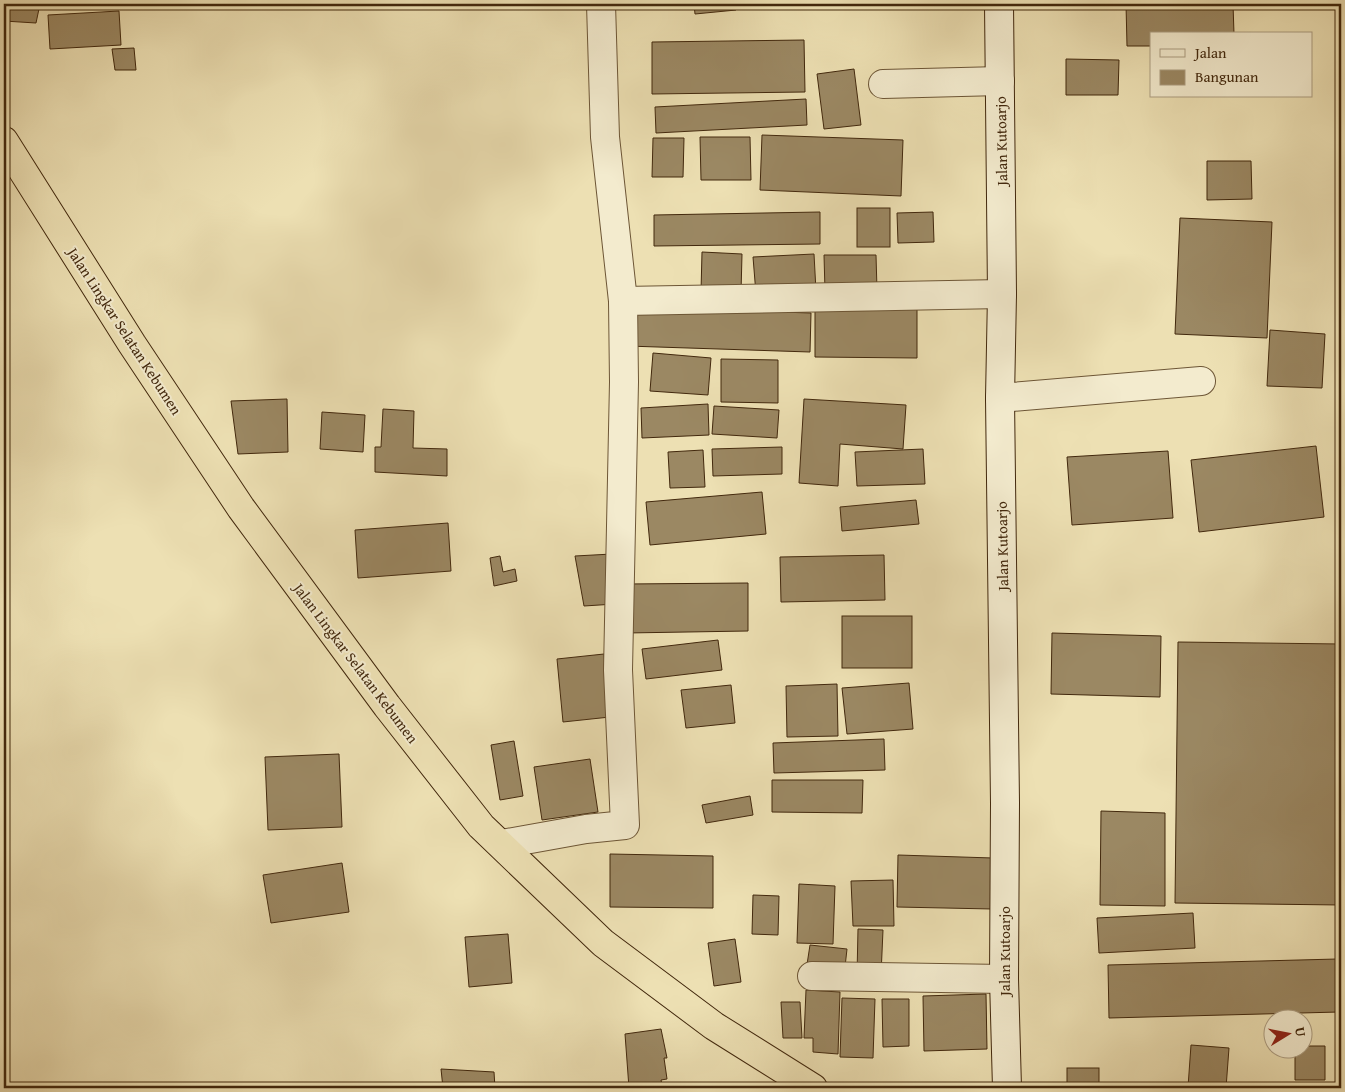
<svg xmlns="http://www.w3.org/2000/svg" width="1345" height="1092" font-family="'Gentium Book Plus',serif">
  <style>
    .building { fill: #9b8863; stroke: #42280d }
    .lines { fill: none; stroke-linecap: round; stroke-linejoin: round }
    .street-casing { stroke: #6d5636; stroke-width: 30 }
    .secondary-casing { stroke: #42280d; stroke-width: 30 }
    .highway-casing { stroke: #42280d; stroke-width: 30 }
    .street { stroke: #f3ebce; stroke-width: 28 }
    .secondary { stroke: #f3ebce; stroke-width: 28 }
    .highway { stroke: #ede0b3; stroke-width: 28 }
    .labels { text-anchor: middle; dominant-baseline: central; stroke-width: 4; stroke-linejoin: round; paint-order: stroke }
    .street-label { font-size: 15px; fill: #42280d; stroke: #f3ebce }
  </style>
  <rect width="100%" height="100%" fill="#ede0b3"/>
  <filter id="stains"><feTurbulence type="fractalNoise" baseFrequency=".004" numOctaves="4"/><feColorMatrix values="0 0 0 0 .2 0 0 0 0 .09 0 0 0 0 .02 0 0 0 .5 -.17"/></filter>
  <radialGradient id="worn" r=".72"><stop offset=".6" stop-color="#630" stop-opacity="0"/><stop offset="1" stop-color="#630" stop-opacity=".3"/></radialGradient>
  <!-- building -->
  <g class="building">
    <path d="M 4,4 L 40,4 L 36,23 L 4,21 Z"/>
    <path d="M 694,4 L 736,4 L 736,10 L 695,14 Z"/>
    <path d="M 1126,4 L 1233,4 L 1234,34 L 1151,34 L 1151,46 L 1127,46 Z"/>
    <path d="M 119,11 L 121,45 L 50,49 L 48,15 Z"/>
    <path d="M 804,40 L 805,92 L 652,94 L 652,42 Z"/>
    <path d="M 134,48 L 136,70 L 115,70 L 112,49 Z"/>
    <path d="M 1066,59 L 1119,60 L 1118,95 L 1066,95 Z"/>
    <path d="M 854,69 L 861,125 L 824,129 L 817,74 Z"/>
    <path d="M 806,99 L 807,125 L 656,133 L 655,107 Z"/>
    <path d="M 762,135 L 903,140 L 901,196 L 760,190 Z"/>
    <path d="M 700,137 L 750,137 L 751,180 L 701,180 Z"/>
    <path d="M 653,138 L 684,138 L 683,177 L 652,177 Z"/>
    <path d="M 1207,161 L 1251,161 L 1252,199 L 1207,200 Z"/>
    <rect x="857" y="208" width="33" height="39"/>
    <path d="M 820,212 L 820,244 L 654,246 L 654,215 Z"/>
    <path d="M 933,212 L 934,242 L 898,243 L 897,213 Z"/>
    <path d="M 1180,218 L 1272,222 L 1267,338 L 1175,334 Z"/>
    <path d="M 702,252 L 742,254 L 741,293 L 701,292 Z"/>
    <path d="M 814,254 L 816,291 L 756,294 L 753,257 Z"/>
    <path d="M 824,255 L 876,255 L 877,290 L 825,291 Z"/>
    <path d="M 628,307 L 811,313 L 810,352 L 627,346 Z"/>
    <path d="M 815,308 L 917,309 L 917,358 L 815,357 Z"/>
    <path d="M 1270,330 L 1325,334 L 1322,388 L 1267,386 Z"/>
    <path d="M 653,353 L 711,358 L 708,395 L 650,391 Z"/>
    <path d="M 721,359 L 778,360 L 778,403 L 721,402 Z"/>
    <path d="M 287,399 L 288,452 L 238,454 L 231,401 Z"/>
    <path d="M 804,399 L 906,405 L 903,449 L 840,444 L 838,486 L 799,483 Z"/>
    <path d="M 708,404 L 709,435 L 642,438 L 641,408 Z"/>
    <path d="M 714,406 L 779,410 L 777,438 L 712,434 Z"/>
    <path d="M 383,409 L 414,411 L 413,448 L 447,449 L 447,476 L 375,472 L 375,447 L 381,447 Z"/>
    <path d="M 322,412 L 365,415 L 363,452 L 320,449 Z"/>
    <path d="M 1316,446 L 1324,517 L 1199,532 L 1191,460 Z"/>
    <path d="M 782,447 L 782,474 L 713,476 L 712,449 Z"/>
    <path d="M 923,449 L 925,484 L 857,486 L 855,452 Z"/>
    <path d="M 703,450 L 705,487 L 670,488 L 668,452 Z"/>
    <path d="M 1168,451 L 1173,518 L 1072,525 L 1067,457 Z"/>
    <path d="M 762,492 L 766,534 L 650,545 L 646,502 Z"/>
    <path d="M 916,500 L 919,524 L 842,531 L 840,507 Z"/>
    <path d="M 448,523 L 451,571 L 358,578 L 355,530 Z"/>
    <path d="M 612,554 L 615,604 L 584,606 L 575,556 Z"/>
    <path d="M 884,555 L 885,600 L 781,602 L 780,557 Z"/>
    <path d="M 500,556 L 503,572 L 515,569 L 517,581 L 494,586 L 490,558 Z"/>
    <path d="M 748,583 L 748,631 L 626,633 L 626,584 Z"/>
    <rect x="842" y="616" width="70" height="52"/>
    <path d="M 1052,633 L 1161,636 L 1160,697 L 1051,694 Z"/>
    <path d="M 718,640 L 722,670 L 646,679 L 642,649 Z"/>
    <path d="M 1178,642 L 1341,644 L 1341,905 L 1175,903 Z"/>
    <path d="M 604,654 L 610,717 L 563,722 L 557,659 Z"/>
    <path d="M 909,683 L 913,729 L 847,734 L 842,688 Z"/>
    <path d="M 837,684 L 838,736 L 787,737 L 786,686 Z"/>
    <path d="M 731,685 L 735,723 L 686,728 L 681,690 Z"/>
    <path d="M 884,739 L 885,770 L 774,773 L 773,743 Z"/>
    <path d="M 514,741 L 523,796 L 500,800 L 491,745 Z"/>
    <path d="M 339,754 L 342,827 L 268,830 L 265,757 Z"/>
    <path d="M 590,759 L 598,812 L 542,820 L 534,767 Z"/>
    <path d="M 772,780 L 863,780 L 862,813 L 772,812 Z"/>
    <path d="M 750,796 L 753,815 L 706,823 L 702,805 Z"/>
    <path d="M 1101,811 L 1165,813 L 1165,906 L 1100,905 Z"/>
    <path d="M 610,854 L 713,856 L 713,908 L 610,907 Z"/>
    <path d="M 898,855 L 993,858 L 992,909 L 897,907 Z"/>
    <path d="M 342,863 L 349,912 L 271,923 L 263,875 Z"/>
    <path d="M 893,880 L 894,926 L 853,926 L 851,881 Z"/>
    <path d="M 799,884 L 835,886 L 833,944 L 797,943 Z"/>
    <path d="M 753,895 L 779,896 L 778,935 L 752,934 Z"/>
    <path d="M 1193,913 L 1195,948 L 1099,953 L 1097,918 Z"/>
    <path d="M 858,929 L 883,930 L 881,975 L 857,975 Z"/>
    <path d="M 508,934 L 512,983 L 469,987 L 465,937 Z"/>
    <path d="M 735,939 L 741,982 L 714,986 L 708,943 Z"/>
    <path d="M 810,945 L 847,949 L 844,976 L 806,971 Z"/>
    <path d="M 1337,959 L 1339,1012 L 1109,1018 L 1108,965 Z"/>
    <path d="M 806,990 L 840,992 L 838,1054 L 813,1052 L 813,1038 L 804,1038 Z"/>
    <path d="M 986,994 L 987,1049 L 924,1051 L 923,996 Z"/>
    <path d="M 842,998 L 875,999 L 873,1058 L 840,1057 Z"/>
    <path d="M 882,999 L 909,999 L 909,1046 L 883,1047 Z"/>
    <path d="M 781,1002 L 800,1002 L 802,1038 L 783,1038 Z"/>
    <path d="M 661,1029 L 667,1058 L 664,1058 L 667,1079 L 661,1080 L 662,1085 L 657,1086 L 658,1088 L 629,1088 L 625,1034 Z"/>
    <path d="M 1191,1045 L 1229,1048 L 1226,1088 L 1188,1087 Z"/>
    <path d="M 1302,1046 L 1325,1046 L 1325,1080 L 1295,1080 L 1295,1050 L 1302,1050 Z"/>
    <rect x="1067" y="1068" width="32" height="20"/>
    <path d="M 441,1069 L 494,1072 L 495,1088 L 443,1088 Z"/>
  </g>
  <g class="lines">
    <defs>
      <g id="street">
        <path d="M 883,84 L 1000,81"/>
        <path d="M 623,301 L 1002,294"/>
        <path d="M 1000,398 L 1201,381"/>
        <path d="M 502,844 L 586,829 L 625,825 L 618,670 L 624,382 L 623,301 L 605,137 L 601,4"/>
        <path d="M 812,976 L 1004,979"/>
      </g>
      <path id="secondary" d="M 999,4 L 1002,294 L 1000,398 L 1005,803 L 1004,979 L 1007,1088"/>
      <path id="highway" d="M 4,141 L 132,344 L 241,508 L 387,706 L 481,826 L 603,943 L 714,1026 L 813,1088"/>
    </defs>
    <!-- street casing -->
    <use href="#street" class="street-casing"/>
    <!-- secondary casing -->
    <use href="#secondary" class="secondary-casing"/>
    <!-- highway casing -->
    <use href="#highway" class="highway-casing"/>
    <!-- street -->
    <use href="#street" class="street"/>
    <!-- secondary -->
    <use href="#secondary" class="secondary"/>
    <!-- highway -->
    <use href="#highway" class="highway"/>
  </g>
  <g class="labels">
    <!-- street labels -->
    <g class="street-label">
      <text transform="translate(1001 141) rotate(-91)">Jalan Kutoarjo</text>
      <text transform="translate(125 331) rotate(57)">Jalan Lingkar Selatan Kebumen</text>
      <text transform="translate(1002 546) rotate(-91)">Jalan Kutoarjo</text>
      <text transform="translate(356 663) rotate(53)">Jalan Lingkar Selatan Kebumen</text>
      <text transform="translate(1004 951) rotate(-90)">Jalan Kutoarjo</text>
    </g>
  </g>
  <!-- margin -->
  <rect width="1345" height="1092" fill="none" stroke="#ede0b3" stroke-width="20"/>
  <rect x="5" y="5" width="1335" height="1082" fill="none" stroke="#42280d" stroke-width="2.5"/>
  <rect x="10" y="10" width="1325" height="1072" fill="none" stroke="#42280d"/>
  <!-- legend -->
  <rect x="1150" y="32" width="162" height="65" fill="#f3ebce" stroke="#ac9d81"/>
  <rect x="1160" y="49" width="25" height="8" fill="#f3ebce" stroke="#ac9d81"/>
  <text x="1195" y="58" font-size="15" fill="#42280d">Jalan</text>
  <rect x="1160" y="70" width="25" height="15" fill="#9b8863" stroke="#ac9d81"/>
  <text x="1195" y="82" font-size="15" fill="#42280d">Bangunan</text>
  <!-- north arrow -->
  <g transform="translate(1288 1034) rotate(80)"><circle r="24" fill="#f3ebce" stroke="#ac9d81"/>
  <path d="M0-4L9 19L0 12L-9 19Z" fill="#8f2418"/>
  <text y="-8" font-size="14" font-weight="bold" text-anchor="middle" fill="#42280d">U</text>
  </g>
  <rect width="100%" height="100%" filter="url(#stains)"/>
  <rect width="100%" height="100%" fill="url(#worn)"/>
</svg>
